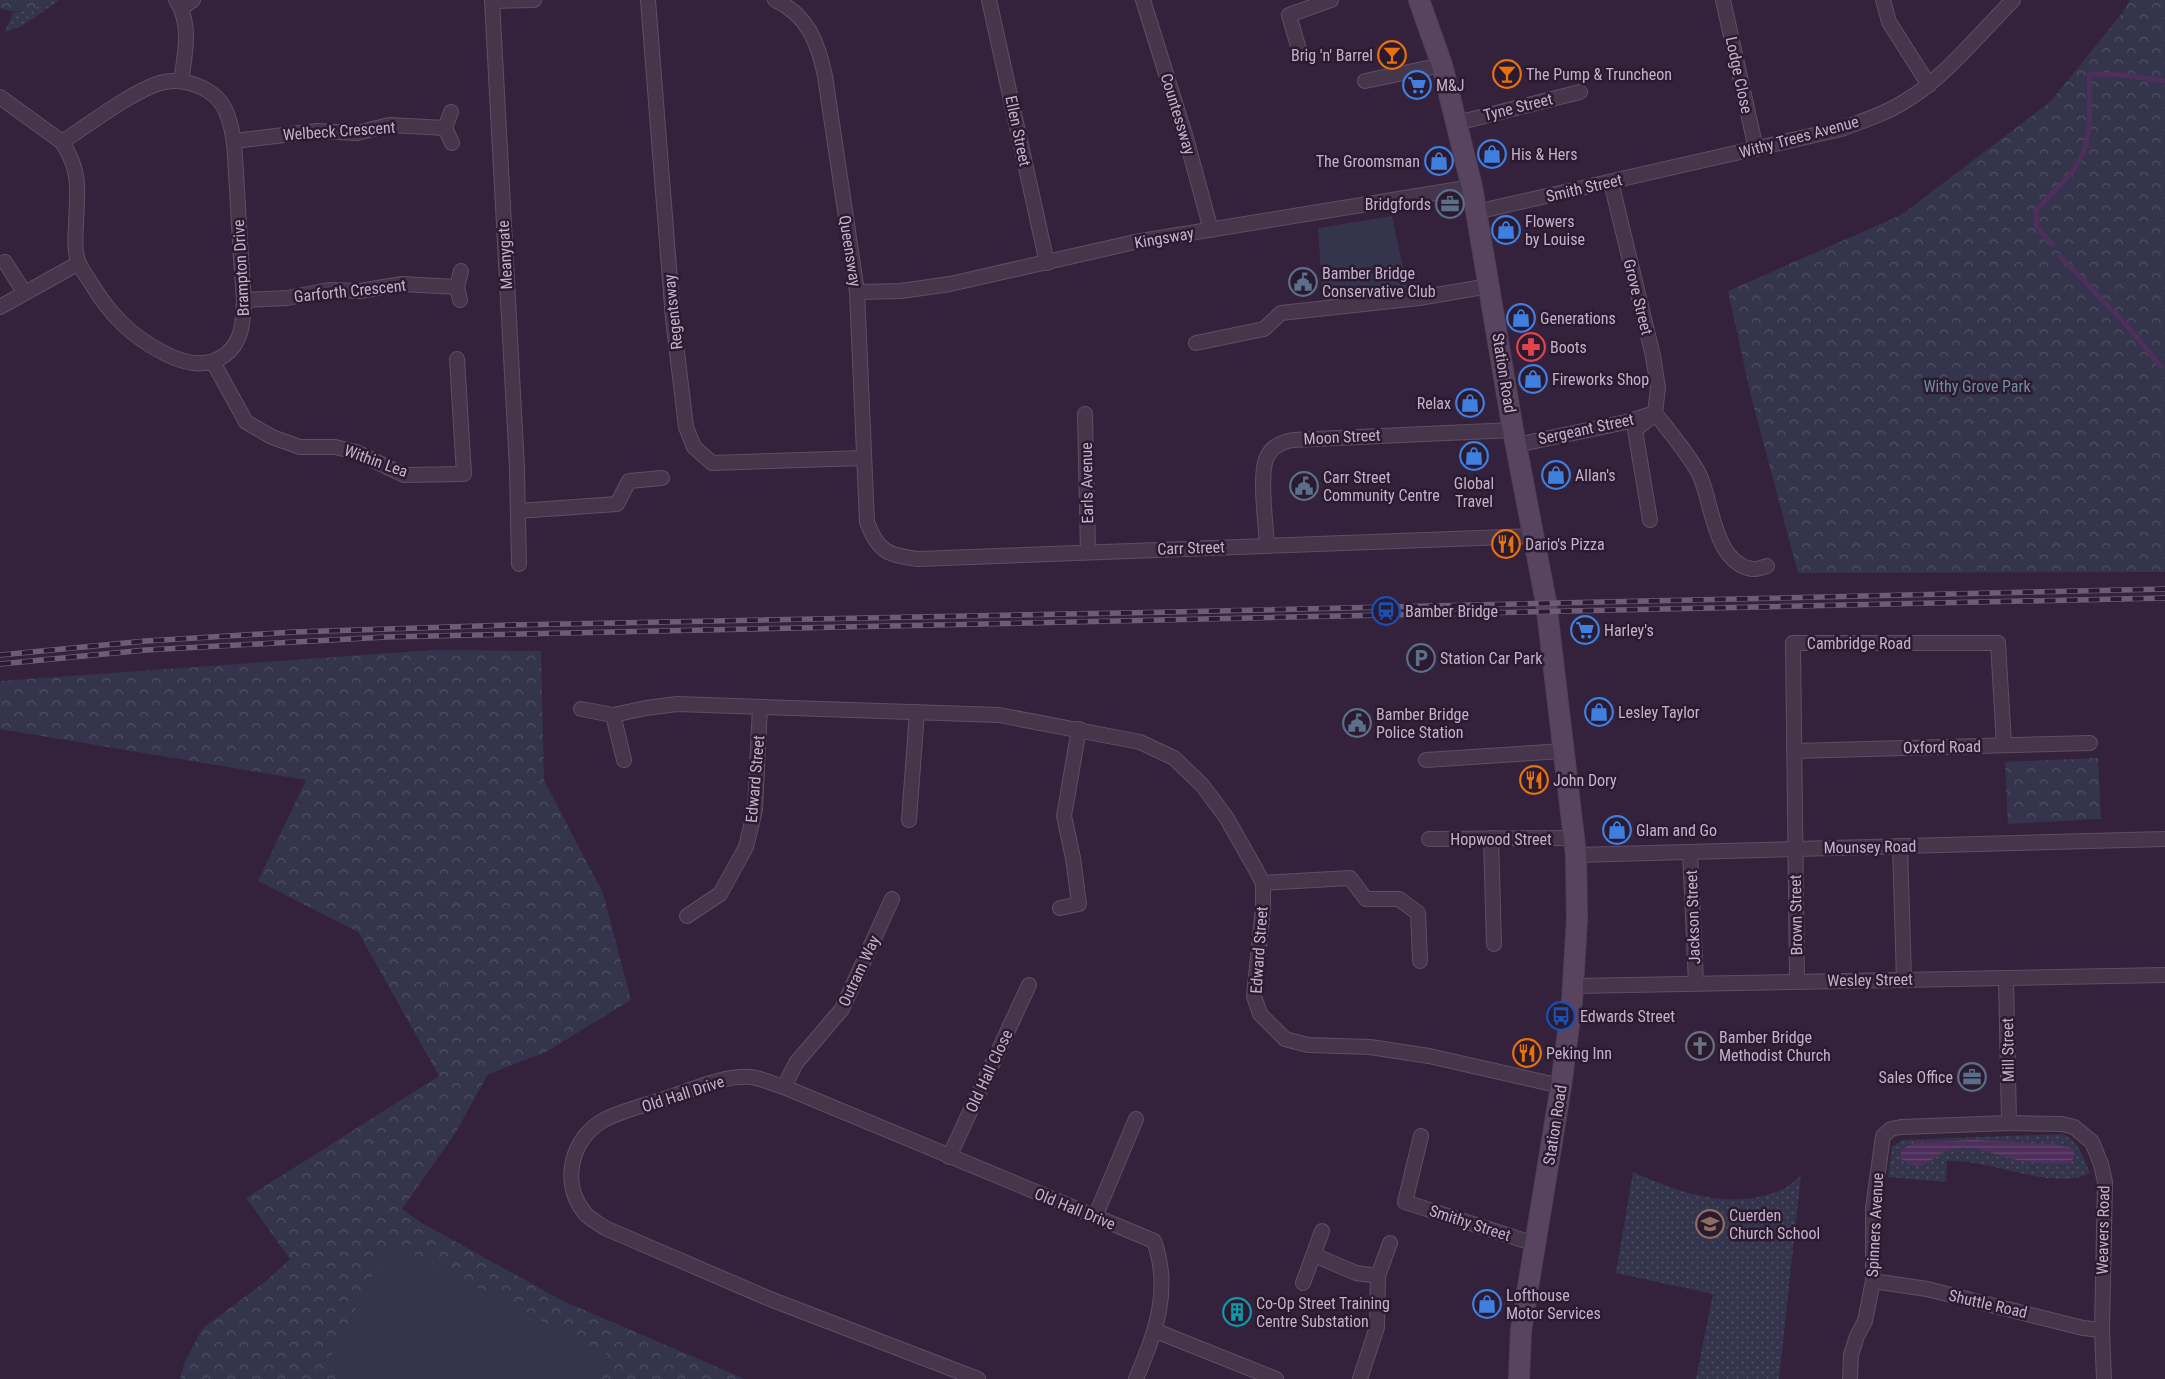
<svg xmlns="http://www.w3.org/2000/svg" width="2165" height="1379" font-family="'Roboto Condensed',sans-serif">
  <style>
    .grass { fill: url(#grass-dots) }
    .forest { fill: url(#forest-crowns) }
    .garden { fill: #34344c }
    .water { fill: url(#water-rules) }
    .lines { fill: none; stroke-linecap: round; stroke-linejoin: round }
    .stream { stroke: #4e2e5b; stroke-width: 5 }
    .street-casing { stroke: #5e4e64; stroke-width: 16 }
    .secondary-casing { stroke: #4f3f55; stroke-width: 22 }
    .street { stroke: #46364c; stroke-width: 14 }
    .secondary { stroke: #58445f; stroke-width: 20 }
    .rail-casing { stroke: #6e5c76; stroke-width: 5.5 }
    .rail { stroke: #2b1b31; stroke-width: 4; stroke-dasharray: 11; stroke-linecap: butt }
    .labels { text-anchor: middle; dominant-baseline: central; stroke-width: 5; stroke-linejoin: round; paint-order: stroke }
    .poi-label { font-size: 16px; fill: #c2b1c8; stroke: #2b1b31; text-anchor: start }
    .street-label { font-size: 16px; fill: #c2b1c8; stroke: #2b1b31 }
    .park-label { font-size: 16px; fill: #708d9e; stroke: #2b1b31 }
  </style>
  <defs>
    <pattern id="grass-dots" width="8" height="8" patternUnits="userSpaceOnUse" patternTransform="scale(1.25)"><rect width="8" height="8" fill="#34344c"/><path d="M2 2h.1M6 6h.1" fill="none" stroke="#504f64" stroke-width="1.8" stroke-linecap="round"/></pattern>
    <pattern id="forest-crowns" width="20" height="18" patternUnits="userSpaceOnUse" patternTransform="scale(1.25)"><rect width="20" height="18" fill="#34344c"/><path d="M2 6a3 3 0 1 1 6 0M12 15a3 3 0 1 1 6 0" fill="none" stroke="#504f64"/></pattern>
    <pattern id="water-rules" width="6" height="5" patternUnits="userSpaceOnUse" patternTransform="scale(1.25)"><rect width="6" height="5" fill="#4e2e5b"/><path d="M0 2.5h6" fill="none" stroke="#664a71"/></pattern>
  </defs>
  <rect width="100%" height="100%" fill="#34223c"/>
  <!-- grass -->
  <g class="grass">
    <path d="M 54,0 L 60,0 L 22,26 L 5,32 L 13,13 L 44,5 Z"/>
    <path d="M 2063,1134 C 2080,1143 2083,1157 2090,1173 C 2053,1192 1988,1158 1947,1161 L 1946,1182 L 1888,1177 L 1892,1147 L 1902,1140 Z"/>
    <path d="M 1633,1172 C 1680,1193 1733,1212 1783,1189 C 1790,1186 1796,1180 1801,1175 L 1779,1379 L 1696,1379 L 1713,1294 L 1616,1273 Z"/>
  </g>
  <!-- forest -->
  <g class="forest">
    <path d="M 0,0 L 54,0 C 36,9 18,16 0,8 Z"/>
    <path d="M 2130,0 L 2165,0 L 2165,572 L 1798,573 L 1751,396 L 1728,291 L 1901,215 L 2050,102 L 2123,12 Z"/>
    <path d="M 433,650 L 541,651 L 544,780 L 603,893 L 631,1000 L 546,1052 L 488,1074 L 456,1132 L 402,1209 L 422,1223 L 563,1301 L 745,1379 L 180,1379 L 185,1361 L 203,1328 L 266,1281 L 290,1259 L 246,1198 L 439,1076 L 358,932 L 258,881 L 306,780 L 0,729 L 0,681 Z"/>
    <path d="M 2098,758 L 2101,819 L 2008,824 L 2005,762 Z"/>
  </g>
  <!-- garden -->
  <g class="garden">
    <path d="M 1392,216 L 1408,291 L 1323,303 L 1318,228 Z"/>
    <path d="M 390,1242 L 608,1355 L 596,1379 L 352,1379 L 326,1366 Z"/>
  </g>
  <!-- water -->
  <path class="water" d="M 1973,1140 L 2054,1144 L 2073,1149 L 2075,1155 L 2071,1163 C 2051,1165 2032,1163 2013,1159 C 1994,1154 1972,1144 1952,1149 C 1932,1153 1926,1177 1900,1158 L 1902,1149 L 1914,1143 Z"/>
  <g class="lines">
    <!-- stream -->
    <g class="stream">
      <path d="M 2053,245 L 2036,227 L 2036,211 C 2051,193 2075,174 2084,151 C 2092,127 2089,98 2089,74 L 2123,75 L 2165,81"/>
      <path d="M 2060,256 L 2131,330 L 2161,367"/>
    </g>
    <defs>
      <g id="street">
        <path d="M 176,0 C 192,23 185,55 181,81"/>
        <path d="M 492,0 L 517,468 L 519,564"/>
        <path d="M 648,0 L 673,319 L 686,427 L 694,447 L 712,463 L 864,458"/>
        <path d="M 775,0 C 808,15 818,43 825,76 L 857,292 L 867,522 C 878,552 888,555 918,559 L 1534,536"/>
        <path d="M 989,0 L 1047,263"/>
        <path d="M 1143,0 L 1186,138 L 1211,230"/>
        <path d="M 1723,0 L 1756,149"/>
        <path d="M 1883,0 L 1889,22 L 1929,85"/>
        <path d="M 492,1 L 534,0"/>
        <path d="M 181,8 L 193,0"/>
        <path d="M 1300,53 L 1289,15 L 1331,0"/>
        <path d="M 1365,81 L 1442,65"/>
        <path d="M 0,97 L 62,142 C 88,125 133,91 160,83 C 185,76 218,89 227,114 C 236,137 235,165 237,189 C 239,226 241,263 244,300 C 243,320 243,342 225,355 C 206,369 183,363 164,353 C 131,336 110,315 91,283 C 87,277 82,270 79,264 C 75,254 75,237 76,226 C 77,191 82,173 62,142"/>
        <path d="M 451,112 L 445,128 L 452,143"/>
        <path d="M 1457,123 L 1580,92"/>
        <path d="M 234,141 L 317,131 L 357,133 L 389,125 L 445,128"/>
        <path d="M 1611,182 L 1653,356 L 1658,388 L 1655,413"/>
        <path d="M 1476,212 L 1841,129 C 1863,121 1887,113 1907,100 C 1943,79 1983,30 2013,0"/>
        <path d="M 5,262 L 24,292"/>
        <path d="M 857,292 L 901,291 L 950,284 L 1135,242 L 1472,187"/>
        <path d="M 244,300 L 287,298 L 329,290 L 360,291 L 402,284 L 457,287"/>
        <path d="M 460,300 L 457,287 L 461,271"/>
        <path d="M 0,307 L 79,263"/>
        <path d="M 1196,343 L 1264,329 L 1281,313 L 1419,298 L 1489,286"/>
        <path d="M 213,362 L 246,422 L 272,437 L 300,447 L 335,447 L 356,452 L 404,475 L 464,474 L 457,359"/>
        <path d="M 1655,413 C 1668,430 1692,458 1700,476 C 1712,502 1714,563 1752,569 C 1756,570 1763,567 1767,566"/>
        <path d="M 1085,414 L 1088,552"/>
        <path d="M 1516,445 L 1626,422 L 1655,413"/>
        <path d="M 518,511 L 617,504 L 629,481 L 662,478"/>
        <path d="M 1650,520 L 1635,430 L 1651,417"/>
        <path d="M 1267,544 C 1266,525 1258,470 1268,455 C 1274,445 1283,442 1293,440 L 1513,430"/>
        <path d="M 581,709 L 613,715 L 646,708 L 677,704 L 999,715 L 1140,742 L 1174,758 L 1202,785 L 1226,817 L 1255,868 L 1263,883 L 1263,907 L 1254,996 L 1260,1014 L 1285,1039 L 1308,1045 L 1370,1047 L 1429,1056 L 1561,1086"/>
        <path d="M 613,715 L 624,760"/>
        <path d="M 1794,751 L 2090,743"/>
        <path d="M 1426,760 L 1563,751"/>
        <path d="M 909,820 L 917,712"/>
        <path d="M 1491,838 L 1494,944"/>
        <path d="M 1429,839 L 1574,838"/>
        <path d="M 1900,846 L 1904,980"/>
        <path d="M 1690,852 L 1696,983"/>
        <path d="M 1576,855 L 2165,839"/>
        <path d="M 1263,883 L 1350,878 L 1366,899 L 1399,899 L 1418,913 L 1420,961"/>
        <path d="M 1060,908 L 1079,904 L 1073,858 L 1064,816 L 1079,729"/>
        <path d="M 687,916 L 720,894 L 746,847 L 755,810 L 760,707"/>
        <path d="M 2006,978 L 2009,1123"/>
        <path d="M 1797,981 L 1793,643 L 1998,643 L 2004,745"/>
        <path d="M 1574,986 L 2165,975"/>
        <path d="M 784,1087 L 796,1063 L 842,1009 L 892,899"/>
        <path d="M 1421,1136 L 1405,1202 L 1535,1244"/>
        <path d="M 949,1157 L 1029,985"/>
        <path d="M 1095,1217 L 1136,1119"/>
        <path d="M 1314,1255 L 1356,1273 L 1378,1276"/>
        <path d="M 1873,1281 L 1927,1289 L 2083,1328 L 2102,1330"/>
        <path d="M 1303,1283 L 1322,1231"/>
        <path d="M 1156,1331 L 1276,1379"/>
        <path d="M 978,1379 L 770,1299 L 605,1228 C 598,1223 588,1218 584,1212 C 560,1182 572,1137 604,1120 C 625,1109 651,1104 673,1096 C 697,1088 725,1075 751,1077 C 761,1078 773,1084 784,1087 L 1154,1241 C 1172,1291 1155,1333 1136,1379"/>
        <path d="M 1360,1379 L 1377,1327 L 1378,1276 L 1390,1243"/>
        <path d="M 1850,1379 L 1851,1355 L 1857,1336 L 1865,1321 L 1873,1281 L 1873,1208 L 1883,1136 L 1891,1129 L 1901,1127 L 2009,1123 L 2062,1124 L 2074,1127 L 2092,1142 L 2101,1164 L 2105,1182 L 2102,1330 L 2104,1379"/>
      </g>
      <path id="secondary" d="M 1419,0 L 1442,65 L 1472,187 L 1513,430 L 1546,602 L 1576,855 L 1577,919 L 1572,1002 L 1561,1086 L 1521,1330 L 1519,1379"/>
    </defs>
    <!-- street casing -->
    <use href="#street" class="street-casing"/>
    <!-- secondary casing -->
    <use href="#secondary" class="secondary-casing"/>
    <!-- street -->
    <use href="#street" class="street"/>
    <!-- secondary -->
    <use href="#secondary" class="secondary"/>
    <defs>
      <g id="rail">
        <path d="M 0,655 L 146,641 L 294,632 L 512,625 L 1171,612 L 2165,589"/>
        <path d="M 0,664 L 146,650 L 386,637 L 2165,598"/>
      </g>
    </defs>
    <!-- rail casing -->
    <use href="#rail" class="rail-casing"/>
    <!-- rail -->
    <use href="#rail" class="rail"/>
  </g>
  <!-- icons -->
  <defs>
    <symbol id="bar-ring" viewBox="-11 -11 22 22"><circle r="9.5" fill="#2b1b31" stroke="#e8710a" stroke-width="1.5"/><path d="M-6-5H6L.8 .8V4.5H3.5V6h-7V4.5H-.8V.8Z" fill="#e8710a"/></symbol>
    <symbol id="supermarket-ring" viewBox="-11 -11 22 22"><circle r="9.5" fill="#2b1b31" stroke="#3f7fe0" stroke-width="1.5"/><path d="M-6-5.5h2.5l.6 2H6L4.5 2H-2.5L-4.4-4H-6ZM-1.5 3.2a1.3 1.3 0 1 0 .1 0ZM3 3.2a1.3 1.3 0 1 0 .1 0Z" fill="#3f7fe0"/></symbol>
    <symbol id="shop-ring" viewBox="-11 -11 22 22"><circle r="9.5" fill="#2b1b31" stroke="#3f7fe0" stroke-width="1.5"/><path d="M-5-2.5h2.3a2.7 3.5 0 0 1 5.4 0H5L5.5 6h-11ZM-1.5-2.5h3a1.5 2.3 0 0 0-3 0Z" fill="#3f7fe0"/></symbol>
    <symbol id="office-ring" viewBox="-11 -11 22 22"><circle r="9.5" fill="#2b1b31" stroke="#5c6f8a" stroke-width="1.5"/><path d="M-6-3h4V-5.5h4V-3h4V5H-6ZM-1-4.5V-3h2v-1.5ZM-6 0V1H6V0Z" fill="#5c6f8a"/></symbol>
    <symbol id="civic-ring" viewBox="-11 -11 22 22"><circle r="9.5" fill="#2b1b31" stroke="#5c6f8a" stroke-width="1.5"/><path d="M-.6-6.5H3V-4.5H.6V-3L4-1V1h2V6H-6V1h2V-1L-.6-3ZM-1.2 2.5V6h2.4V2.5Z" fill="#5c6f8a"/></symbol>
    <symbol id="pharmacy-ring" viewBox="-11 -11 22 22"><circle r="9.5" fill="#2b1b31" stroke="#e0444e" stroke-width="1.5"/><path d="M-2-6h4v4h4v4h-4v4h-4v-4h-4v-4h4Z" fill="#e0444e"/></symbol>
    <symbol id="restaurant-ring" viewBox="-11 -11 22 22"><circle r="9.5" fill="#2b1b31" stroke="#e8710a" stroke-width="1.5"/><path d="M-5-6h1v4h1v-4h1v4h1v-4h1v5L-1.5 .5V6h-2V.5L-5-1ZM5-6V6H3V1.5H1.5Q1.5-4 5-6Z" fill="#e8710a"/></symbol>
    <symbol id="station-ring" viewBox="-11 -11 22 22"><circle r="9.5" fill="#2b1b31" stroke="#1a4fb4" stroke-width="1.5"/><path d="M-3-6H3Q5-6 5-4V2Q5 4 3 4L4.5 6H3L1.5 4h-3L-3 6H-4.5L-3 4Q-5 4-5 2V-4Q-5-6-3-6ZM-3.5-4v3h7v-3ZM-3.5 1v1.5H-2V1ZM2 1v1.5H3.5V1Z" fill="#1a4fb4"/></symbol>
    <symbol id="parking-ring" viewBox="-11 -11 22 22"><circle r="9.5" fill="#2b1b31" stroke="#5c6f8a" stroke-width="1.5"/><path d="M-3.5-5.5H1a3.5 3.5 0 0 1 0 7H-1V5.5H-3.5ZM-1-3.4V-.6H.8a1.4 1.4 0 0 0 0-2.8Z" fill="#5c6f8a"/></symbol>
    <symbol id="bus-ring" viewBox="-11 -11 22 22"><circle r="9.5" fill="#2b1b31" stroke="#1a4fb4" stroke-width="1.5"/><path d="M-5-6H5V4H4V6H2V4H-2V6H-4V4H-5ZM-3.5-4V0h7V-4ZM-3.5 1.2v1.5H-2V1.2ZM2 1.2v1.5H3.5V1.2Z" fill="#1a4fb4"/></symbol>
    <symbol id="church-ring" viewBox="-11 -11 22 22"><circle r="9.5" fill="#2b1b31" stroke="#6b7280" stroke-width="1.5"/><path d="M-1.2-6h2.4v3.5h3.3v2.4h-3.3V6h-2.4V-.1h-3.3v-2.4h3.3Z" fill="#6b7280"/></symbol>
    <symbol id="school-ring" viewBox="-11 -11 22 22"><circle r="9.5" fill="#2b1b31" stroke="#8d6e63" stroke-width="1.5"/><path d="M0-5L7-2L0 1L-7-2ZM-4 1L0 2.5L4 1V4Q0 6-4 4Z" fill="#8d6e63"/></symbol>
    <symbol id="building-ring" viewBox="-11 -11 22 22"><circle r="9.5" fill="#2b1b31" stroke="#0f9aa8" stroke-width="1.5"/><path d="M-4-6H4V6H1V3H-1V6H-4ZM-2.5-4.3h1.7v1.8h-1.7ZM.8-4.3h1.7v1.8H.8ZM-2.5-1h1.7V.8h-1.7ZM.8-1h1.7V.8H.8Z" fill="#0f9aa8"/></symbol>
  </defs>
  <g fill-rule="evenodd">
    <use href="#bar-ring" x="1376" y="39" width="32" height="32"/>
    <use href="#bar-ring" x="1491" y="58" width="32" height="32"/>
    <use href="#supermarket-ring" x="1401" y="69" width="32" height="32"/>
    <use href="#shop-ring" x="1476" y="138" width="32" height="32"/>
    <use href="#shop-ring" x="1423" y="145" width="32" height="32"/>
    <use href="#office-ring" x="1434" y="188" width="32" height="32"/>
    <use href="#shop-ring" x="1490" y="214" width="32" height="32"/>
    <use href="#civic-ring" x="1287" y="266" width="32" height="32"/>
    <use href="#shop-ring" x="1505" y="302" width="32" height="32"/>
    <use href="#pharmacy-ring" x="1515" y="331" width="32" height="32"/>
    <use href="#shop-ring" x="1517" y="363" width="32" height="32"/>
    <use href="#shop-ring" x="1454" y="387" width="32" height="32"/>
    <use href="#shop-ring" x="1458" y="440" width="32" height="32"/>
    <use href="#shop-ring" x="1540" y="459" width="32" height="32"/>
    <use href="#civic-ring" x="1288" y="470" width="32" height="32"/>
    <use href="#restaurant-ring" x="1490" y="528" width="32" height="32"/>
    <use href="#station-ring" x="1370" y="595" width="32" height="32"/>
    <use href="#supermarket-ring" x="1569" y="614" width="32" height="32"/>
    <use href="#parking-ring" x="1405" y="642" width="32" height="32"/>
    <use href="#shop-ring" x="1583" y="696" width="32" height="32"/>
    <use href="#civic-ring" x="1341" y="707" width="32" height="32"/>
    <use href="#restaurant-ring" x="1518" y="764" width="32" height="32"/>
    <use href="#shop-ring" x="1601" y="814" width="32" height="32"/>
    <use href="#bus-ring" x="1545" y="1000" width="32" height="32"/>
    <use href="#church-ring" x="1684" y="1030" width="32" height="32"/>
    <use href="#restaurant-ring" x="1511" y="1037" width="32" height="32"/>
    <use href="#office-ring" x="1956" y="1061" width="32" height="32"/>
    <use href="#school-ring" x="1694" y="1208" width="32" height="32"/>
    <use href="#shop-ring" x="1471" y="1288" width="32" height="32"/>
    <use href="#building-ring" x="1221" y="1296" width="32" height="32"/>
  </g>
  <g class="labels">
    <!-- poi labels -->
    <g class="poi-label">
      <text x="1373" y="55" text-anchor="end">Brig 'n' Barrel</text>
      <text x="1526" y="74">The Pump &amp; Truncheon</text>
      <text x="1436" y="85">M&amp;J</text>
      <text x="1511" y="154">His &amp; Hers</text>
      <text x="1420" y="161" text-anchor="end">The Groomsman</text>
      <text x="1431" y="204" text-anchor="end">Bridgfords</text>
      <text x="1525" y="221">Flowers<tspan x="1525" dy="18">by Louise</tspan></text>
      <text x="1322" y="273">Bamber Bridge<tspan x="1322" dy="18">Conservative Club</tspan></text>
      <text x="1540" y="318">Generations</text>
      <text x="1550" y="347">Boots</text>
      <text x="1552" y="379">Fireworks Shop</text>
      <text x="1451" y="403" text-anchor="end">Relax</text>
      <text x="1575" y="475">Allan's</text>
      <text x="1323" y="477">Carr Street<tspan x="1323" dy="18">Community Centre</tspan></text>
      <text x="1474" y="483" text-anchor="middle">Global<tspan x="1474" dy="18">Travel</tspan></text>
      <text x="1525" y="544">Dario's Pizza</text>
      <text x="1405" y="611">Bamber Bridge</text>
      <text x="1604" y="630">Harley's</text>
      <text x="1440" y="658">Station Car Park</text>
      <text x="1618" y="712">Lesley Taylor</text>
      <text x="1376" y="714">Bamber Bridge<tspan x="1376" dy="18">Police Station</tspan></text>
      <text x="1553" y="780">John Dory</text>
      <text x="1636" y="830">Glam and Go</text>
      <text x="1580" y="1016">Edwards Street</text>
      <text x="1719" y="1037">Bamber Bridge<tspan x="1719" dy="18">Methodist Church</tspan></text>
      <text x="1546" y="1053">Peking Inn</text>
      <text x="1953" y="1077" text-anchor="end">Sales Office</text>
      <text x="1729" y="1215">Cuerden<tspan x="1729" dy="18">Church School</tspan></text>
      <text x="1506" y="1295">Lofthouse<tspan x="1506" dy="18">Motor Services</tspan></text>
      <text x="1256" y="1303">Co-Op Street Training<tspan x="1256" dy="18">Centre Substation</tspan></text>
    </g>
    <!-- street labels -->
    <g class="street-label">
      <text transform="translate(1739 75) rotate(78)">Lodge Close</text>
      <text transform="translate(1518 107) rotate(-14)">Tyne Street</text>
      <text transform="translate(1178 114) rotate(73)">Countessway</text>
      <text transform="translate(339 131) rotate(-4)">Welbeck Crescent</text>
      <text transform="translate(1018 131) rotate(78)">Ellen Street</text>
      <text transform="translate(1799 137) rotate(-15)">Withy Trees Avenue</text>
      <text transform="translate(1584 188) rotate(-13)">Smith Street</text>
      <text transform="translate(1164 238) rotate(-10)">Kingsway</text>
      <text transform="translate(850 251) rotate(81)">Queensway</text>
      <text transform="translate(505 255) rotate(-93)">Meanygate</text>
      <text transform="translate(241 268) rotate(-93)">Brampton Drive</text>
      <text transform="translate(350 291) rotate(-6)">Garforth Crescent</text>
      <text transform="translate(1638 297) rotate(76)">Grove Street</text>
      <text transform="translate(673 312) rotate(-96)">Regentsway</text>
      <text transform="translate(1504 373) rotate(81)">Station Road</text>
      <text transform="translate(1586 429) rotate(-12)">Sergeant Street</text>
      <text transform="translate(1342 437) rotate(-3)">Moon Street</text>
      <text transform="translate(376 461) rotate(20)">Within Lea</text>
      <text transform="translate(1087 483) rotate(-91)">Earls Avenue</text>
      <text transform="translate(1191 548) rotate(-2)">Carr Street</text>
      <text x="1859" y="643">Cambridge Road</text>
      <text transform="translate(1942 747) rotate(-1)">Oxford Road</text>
      <text transform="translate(755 779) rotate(-85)">Edward Street</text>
      <text x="1501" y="839">Hopwood Street</text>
      <text transform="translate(1870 847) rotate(-1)">Mounsey Road</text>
      <text transform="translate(1796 915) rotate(-91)">Brown Street</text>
      <text transform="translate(1693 917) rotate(-92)">Jackson Street</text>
      <text transform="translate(1259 950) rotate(-86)">Edward Street</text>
      <text transform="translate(859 971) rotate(-65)">Outram Way</text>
      <text transform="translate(1870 980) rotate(-1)">Wesley Street</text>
      <text transform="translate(2008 1050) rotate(-91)">Mill Street</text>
      <text transform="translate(989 1071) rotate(-65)">Old Hall Close</text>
      <text transform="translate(683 1094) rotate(-18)">Old Hall Drive</text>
      <text transform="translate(1555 1125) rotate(-81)">Station Road</text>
      <text transform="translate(1075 1209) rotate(22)">Old Hall Drive</text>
      <text transform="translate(1470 1223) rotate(18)">Smithy Street</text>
      <text transform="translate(1875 1225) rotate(-87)">Spinners Avenue</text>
      <text transform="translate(2103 1230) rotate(-89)">Weavers Road</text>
      <text transform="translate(1988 1304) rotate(13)">Shuttle Road</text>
    </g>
    <!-- park labels -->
    <g class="park-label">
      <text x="1977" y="386">Withy Grove Park</text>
    </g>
  </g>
</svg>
